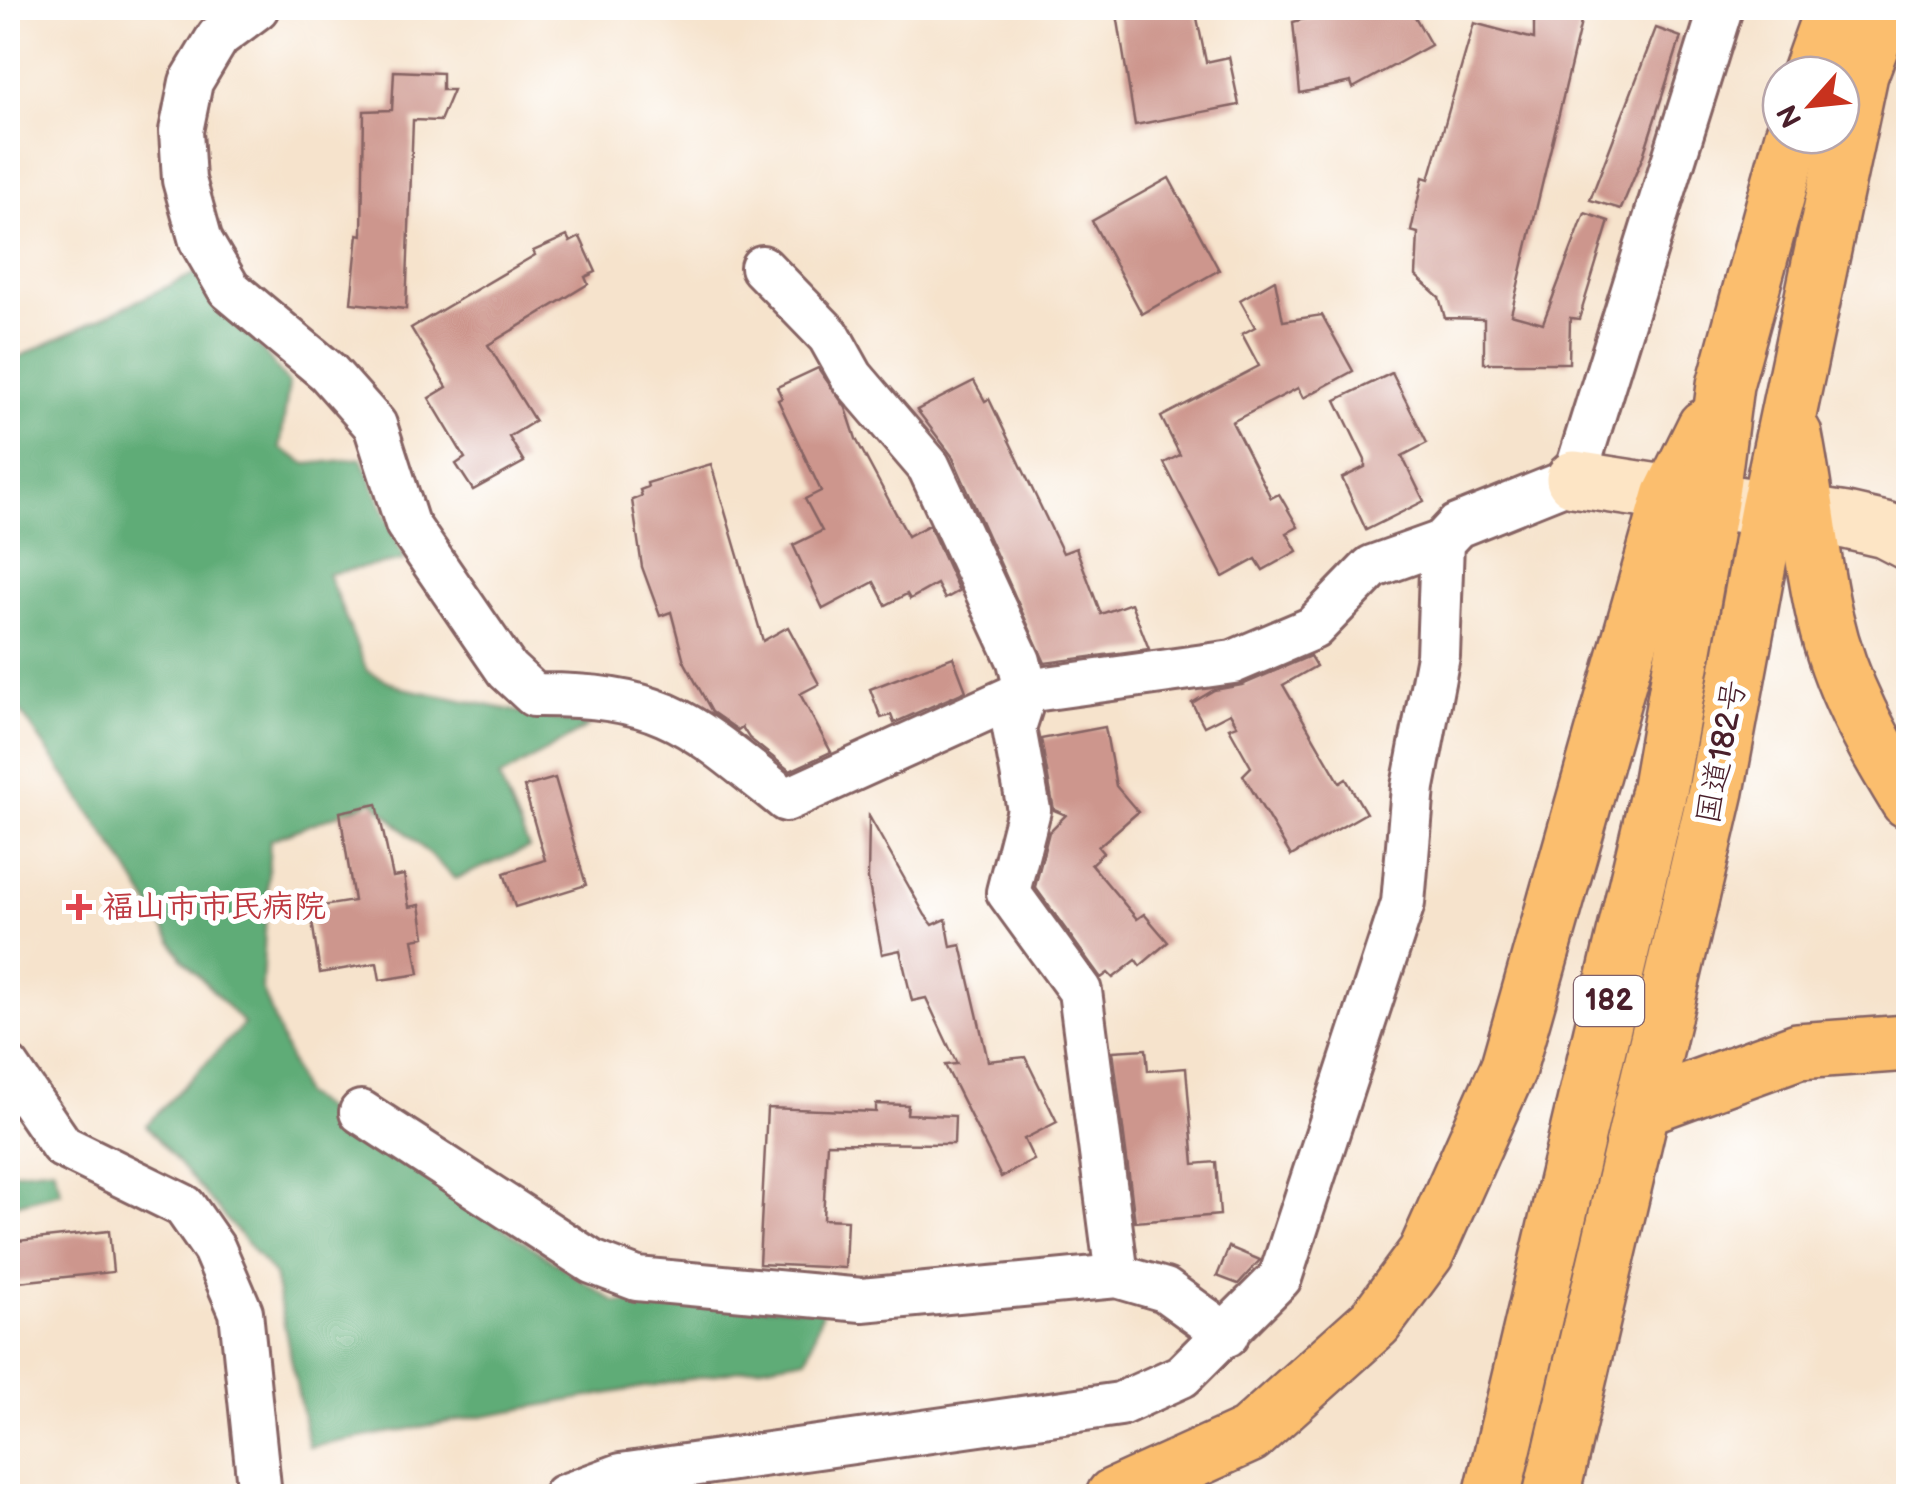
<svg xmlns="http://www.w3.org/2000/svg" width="1916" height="1504" font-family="'Balsamiq Sans','Klee One',sans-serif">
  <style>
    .forest { fill: #5eac77; stroke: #546651; stroke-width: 2.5 }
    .building { fill: #cd968d }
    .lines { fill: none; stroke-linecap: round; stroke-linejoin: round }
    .street-casing { stroke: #866463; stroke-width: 48 }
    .secondary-casing { stroke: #866463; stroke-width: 60 }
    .highway-casing { stroke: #866463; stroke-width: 60 }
    .street { stroke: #fff; stroke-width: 42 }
    .secondary { stroke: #fde5c5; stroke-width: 55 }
    .highway { stroke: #fbbe6e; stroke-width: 55 }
    .health-dot { fill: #e0444e; stroke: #fff; stroke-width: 4 }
    .labels { text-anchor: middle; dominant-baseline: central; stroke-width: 10; stroke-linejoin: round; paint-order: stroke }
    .shield { fill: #fff; stroke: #80626b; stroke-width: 2.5 }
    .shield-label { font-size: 30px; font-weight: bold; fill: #4a1f2b }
    .street-label { font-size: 32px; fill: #4a1f2b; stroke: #fff }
    .health-label { font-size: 32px; font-weight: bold; fill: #be3a42; stroke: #fff; text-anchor: start }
  </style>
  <rect width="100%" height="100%" fill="#fff"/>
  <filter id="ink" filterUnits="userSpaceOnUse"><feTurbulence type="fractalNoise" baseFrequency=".01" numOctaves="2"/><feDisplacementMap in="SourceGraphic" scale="20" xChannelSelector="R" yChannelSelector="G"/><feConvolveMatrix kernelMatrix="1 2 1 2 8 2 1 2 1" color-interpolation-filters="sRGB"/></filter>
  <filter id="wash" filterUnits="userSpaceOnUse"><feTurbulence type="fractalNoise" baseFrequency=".0048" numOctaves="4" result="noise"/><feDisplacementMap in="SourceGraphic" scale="40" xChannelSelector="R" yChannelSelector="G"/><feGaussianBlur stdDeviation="2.25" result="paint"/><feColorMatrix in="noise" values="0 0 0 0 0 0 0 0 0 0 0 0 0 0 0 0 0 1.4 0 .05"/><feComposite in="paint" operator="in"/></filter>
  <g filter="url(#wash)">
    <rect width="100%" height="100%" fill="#f6e3cc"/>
    <!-- forest -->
    <g class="forest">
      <path d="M 200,271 L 289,384 L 280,448 L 307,464 L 362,458 L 405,560 L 328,574 L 367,671 L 403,688 L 589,726 L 499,778 L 529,848 L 455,879 L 373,801 L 270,840 L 262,988 L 303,1095 L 615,1302 L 823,1309 L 807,1358 L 309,1447 L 274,1275 L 146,1125 L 244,1024 L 182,958 L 120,856 L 8,693 L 8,362 Z"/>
      <path d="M 53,1167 L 61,1192 L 8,1206 L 8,1172 Z"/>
    </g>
    <g id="blocks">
      <!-- building -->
      <g class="building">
        <path d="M 1116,8 L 1195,8 L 1206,62 L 1229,57 L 1239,105 L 1135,125 Z"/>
        <path d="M 1345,8 L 1410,8 L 1431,45 L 1353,88 L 1351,82 L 1300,93 L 1293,22 Z"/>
        <path d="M 1582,18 L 1511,314 L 1543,323 L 1585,213 L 1609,221 L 1579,319 L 1570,318 L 1569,363 L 1484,363 L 1484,319 L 1445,318 L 1439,297 L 1416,276 L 1418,233 L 1411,231 L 1423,177 L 1429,179 L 1474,23 L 1534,39 L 1534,20 Z"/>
        <path d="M 1656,28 L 1681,37 L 1643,156 L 1621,209 L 1590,200 Z"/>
        <path d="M 394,71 L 442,73 L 442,90 L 453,90 L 440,121 L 413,120 L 406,309 L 351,303 L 358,234 L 362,235 L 364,111 L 392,110 Z"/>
        <path d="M 1169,178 L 1219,270 L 1142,314 L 1092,221 Z"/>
        <path d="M 567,236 L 570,242 L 580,237 L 596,272 L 585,277 L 588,284 L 488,345 L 535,421 L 509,437 L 524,462 L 473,490 L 456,464 L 465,458 L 429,398 L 447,387 L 411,328 L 535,255 L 533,251 Z"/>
        <path d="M 1275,280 L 1283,321 L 1322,315 L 1353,371 L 1303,398 L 1298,388 L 1232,422 L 1271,498 L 1279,494 L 1298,527 L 1287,533 L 1297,551 L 1263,570 L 1256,559 L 1223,577 L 1164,463 L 1180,455 L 1161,417 L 1259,366 L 1242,334 L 1255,327 L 1240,300 Z"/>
        <path d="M 818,368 L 846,408 L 856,439 L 908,536 L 929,525 L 959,591 L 945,599 L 937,584 L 910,599 L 907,594 L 886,605 L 874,582 L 823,609 L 793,545 L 822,531 L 805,499 L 821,491 L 778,400 L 782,398 L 777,387 Z"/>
        <path d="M 1392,373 L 1427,443 L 1402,456 L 1424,501 L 1366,530 L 1342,478 L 1365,467 L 1365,460 L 1336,400 Z"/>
        <path d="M 974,381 L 985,401 L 989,399 L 1063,553 L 1076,548 L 1101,614 L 1131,603 L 1149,649 L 1045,663 L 952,456 L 917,410 Z"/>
        <path d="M 711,464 L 763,641 L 788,627 L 819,684 L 800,694 L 831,752 L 790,771 L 749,738 L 742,727 L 738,730 L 712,712 L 684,661 L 671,612 L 660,616 L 642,567 L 632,500 L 642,496 L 640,490 L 648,487 L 647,483 Z"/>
        <path d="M 1310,656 L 1316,666 L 1283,685 L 1340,783 L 1346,779 L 1366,813 L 1291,856 L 1243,775 L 1251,767 L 1229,728 L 1237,725 L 1230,713 L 1204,726 L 1192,703 L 1214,690 L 1242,685 Z"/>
        <path d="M 953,657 L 966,691 L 894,723 L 891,715 L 881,718 L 870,689 Z"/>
        <path d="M 1105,727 L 1116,786 L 1138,812 L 1098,847 L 1103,853 L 1091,864 L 1137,919 L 1144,914 L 1168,942 L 1140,966 L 1136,960 L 1113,978 L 1108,973 L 1101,978 L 1035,887 L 1049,832 L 1066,815 L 1054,810 L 1041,739 Z"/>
        <path d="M 555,778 L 586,885 L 515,907 L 504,873 L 545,860 L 524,787 Z"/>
        <path d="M 377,804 L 393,877 L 404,875 L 409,907 L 420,905 L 425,937 L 413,939 L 419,974 L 380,980 L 377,963 L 320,973 L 310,908 L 354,901 L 340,812 Z"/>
        <path d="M 869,816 L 925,915 L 933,925 L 946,919 L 951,947 L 961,945 L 988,1061 L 1025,1057 L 1057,1122 L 1024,1139 L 1034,1160 L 1001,1177 L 945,1065 L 957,1064 L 926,998 L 912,1001 L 900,950 L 882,954 L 868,879 Z"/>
        <path d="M 1146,1049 L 1148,1071 L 1186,1068 L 1194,1164 L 1216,1162 L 1220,1215 L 1135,1222 L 1113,1051 Z"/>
        <path d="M 876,1104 L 908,1105 L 907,1114 L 955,1116 L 954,1144 L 827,1143 L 823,1219 L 847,1220 L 845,1268 L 759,1264 L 767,1108 L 876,1112 Z"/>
        <path d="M 109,1231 L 113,1272 L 8,1283 L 8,1242 Z"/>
        <path d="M 1229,1247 L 1260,1260 L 1238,1284 L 1217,1276 Z"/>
      </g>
    </g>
  </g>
  <g filter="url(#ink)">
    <use href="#blocks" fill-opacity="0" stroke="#866463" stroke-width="2.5"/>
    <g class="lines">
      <defs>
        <g id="street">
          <path d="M 257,8 L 218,37 L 191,82 L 181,131 L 184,180 L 201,241 L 229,289 L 328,372 L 375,425 L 407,524 L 507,670 L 534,695 C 664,694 690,723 786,800 L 1026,691 L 1233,662 L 1313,628 L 1372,567 L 1442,542"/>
          <path d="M 762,267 L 829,336 L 852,377 L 929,467 L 1019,661 L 1026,691 L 1014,728 L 1029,810 L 1008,892 L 1080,991 L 1117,1276"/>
          <path d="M 8,1067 L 62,1146 L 184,1206 L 214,1249 L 241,1312 L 260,1496"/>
          <path d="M 361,1112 L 592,1262 L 637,1279 L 862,1300 L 1117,1276 L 1165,1290 L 1227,1335"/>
          <path d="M 564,1496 L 621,1475 L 1120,1404 L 1182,1376 L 1280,1278 L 1403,903 L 1413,787 L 1438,656 L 1442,542 L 1457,526 L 1574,479 L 1721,8"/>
        </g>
        <path id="secondary" d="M 1574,479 L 1846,521 L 1885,530 L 1908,542"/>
        <g id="highway">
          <path d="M 1809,75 L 1833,8"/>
          <path d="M 1794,435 C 1806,496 1811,558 1825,618 C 1840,685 1873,743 1908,800"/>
          <path d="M 1641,1108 L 1798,1051 L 1908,1043"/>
          <path d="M 1114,1496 L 1249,1435 L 1375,1322 L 1426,1253 L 1508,1069 L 1671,496 L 1705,427"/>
          <path d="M 1492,1496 L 1660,786 L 1710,501 L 1725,385 L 1793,135"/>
          <path d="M 1551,1496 L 1716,791 L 1768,510 L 1860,74 L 1885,8"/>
        </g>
      </defs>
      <!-- street casing -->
      <use href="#street" class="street-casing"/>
      <!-- secondary casing -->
      <use href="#secondary" class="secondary-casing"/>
      <!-- highway casing -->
      <use href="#highway" class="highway-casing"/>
      <!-- street -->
      <use href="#street" class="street"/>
      <!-- secondary -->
      <use href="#secondary" class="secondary"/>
      <!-- highway -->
      <use href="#highway" class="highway"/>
    </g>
  </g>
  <!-- markers -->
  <path class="health-dot" d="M74 892h10v10h10v10h-10v10h-10v-10h-10v-10h10z"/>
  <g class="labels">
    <!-- shield labels -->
    <rect class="shield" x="1574" y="976" width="70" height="50" rx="8"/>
    <g class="shield-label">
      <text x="1609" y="1001">182</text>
    </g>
    <!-- street labels -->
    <g class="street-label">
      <text transform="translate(1722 752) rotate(-79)">国道182号</text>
    </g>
    <!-- health labels -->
    <g class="health-label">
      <text x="102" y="907">福山市市民病院</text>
    </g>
  </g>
  <!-- margin -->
  <rect width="1916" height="1504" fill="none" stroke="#fff" stroke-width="40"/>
  <!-- north arrow -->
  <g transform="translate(1811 105) rotate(243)"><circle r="48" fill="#ffffff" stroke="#b7a5aa" stroke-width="2.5"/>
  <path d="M0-8L18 38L0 25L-18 38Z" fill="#c8321e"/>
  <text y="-15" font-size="28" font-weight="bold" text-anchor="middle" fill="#4a1f2b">N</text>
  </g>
</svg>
